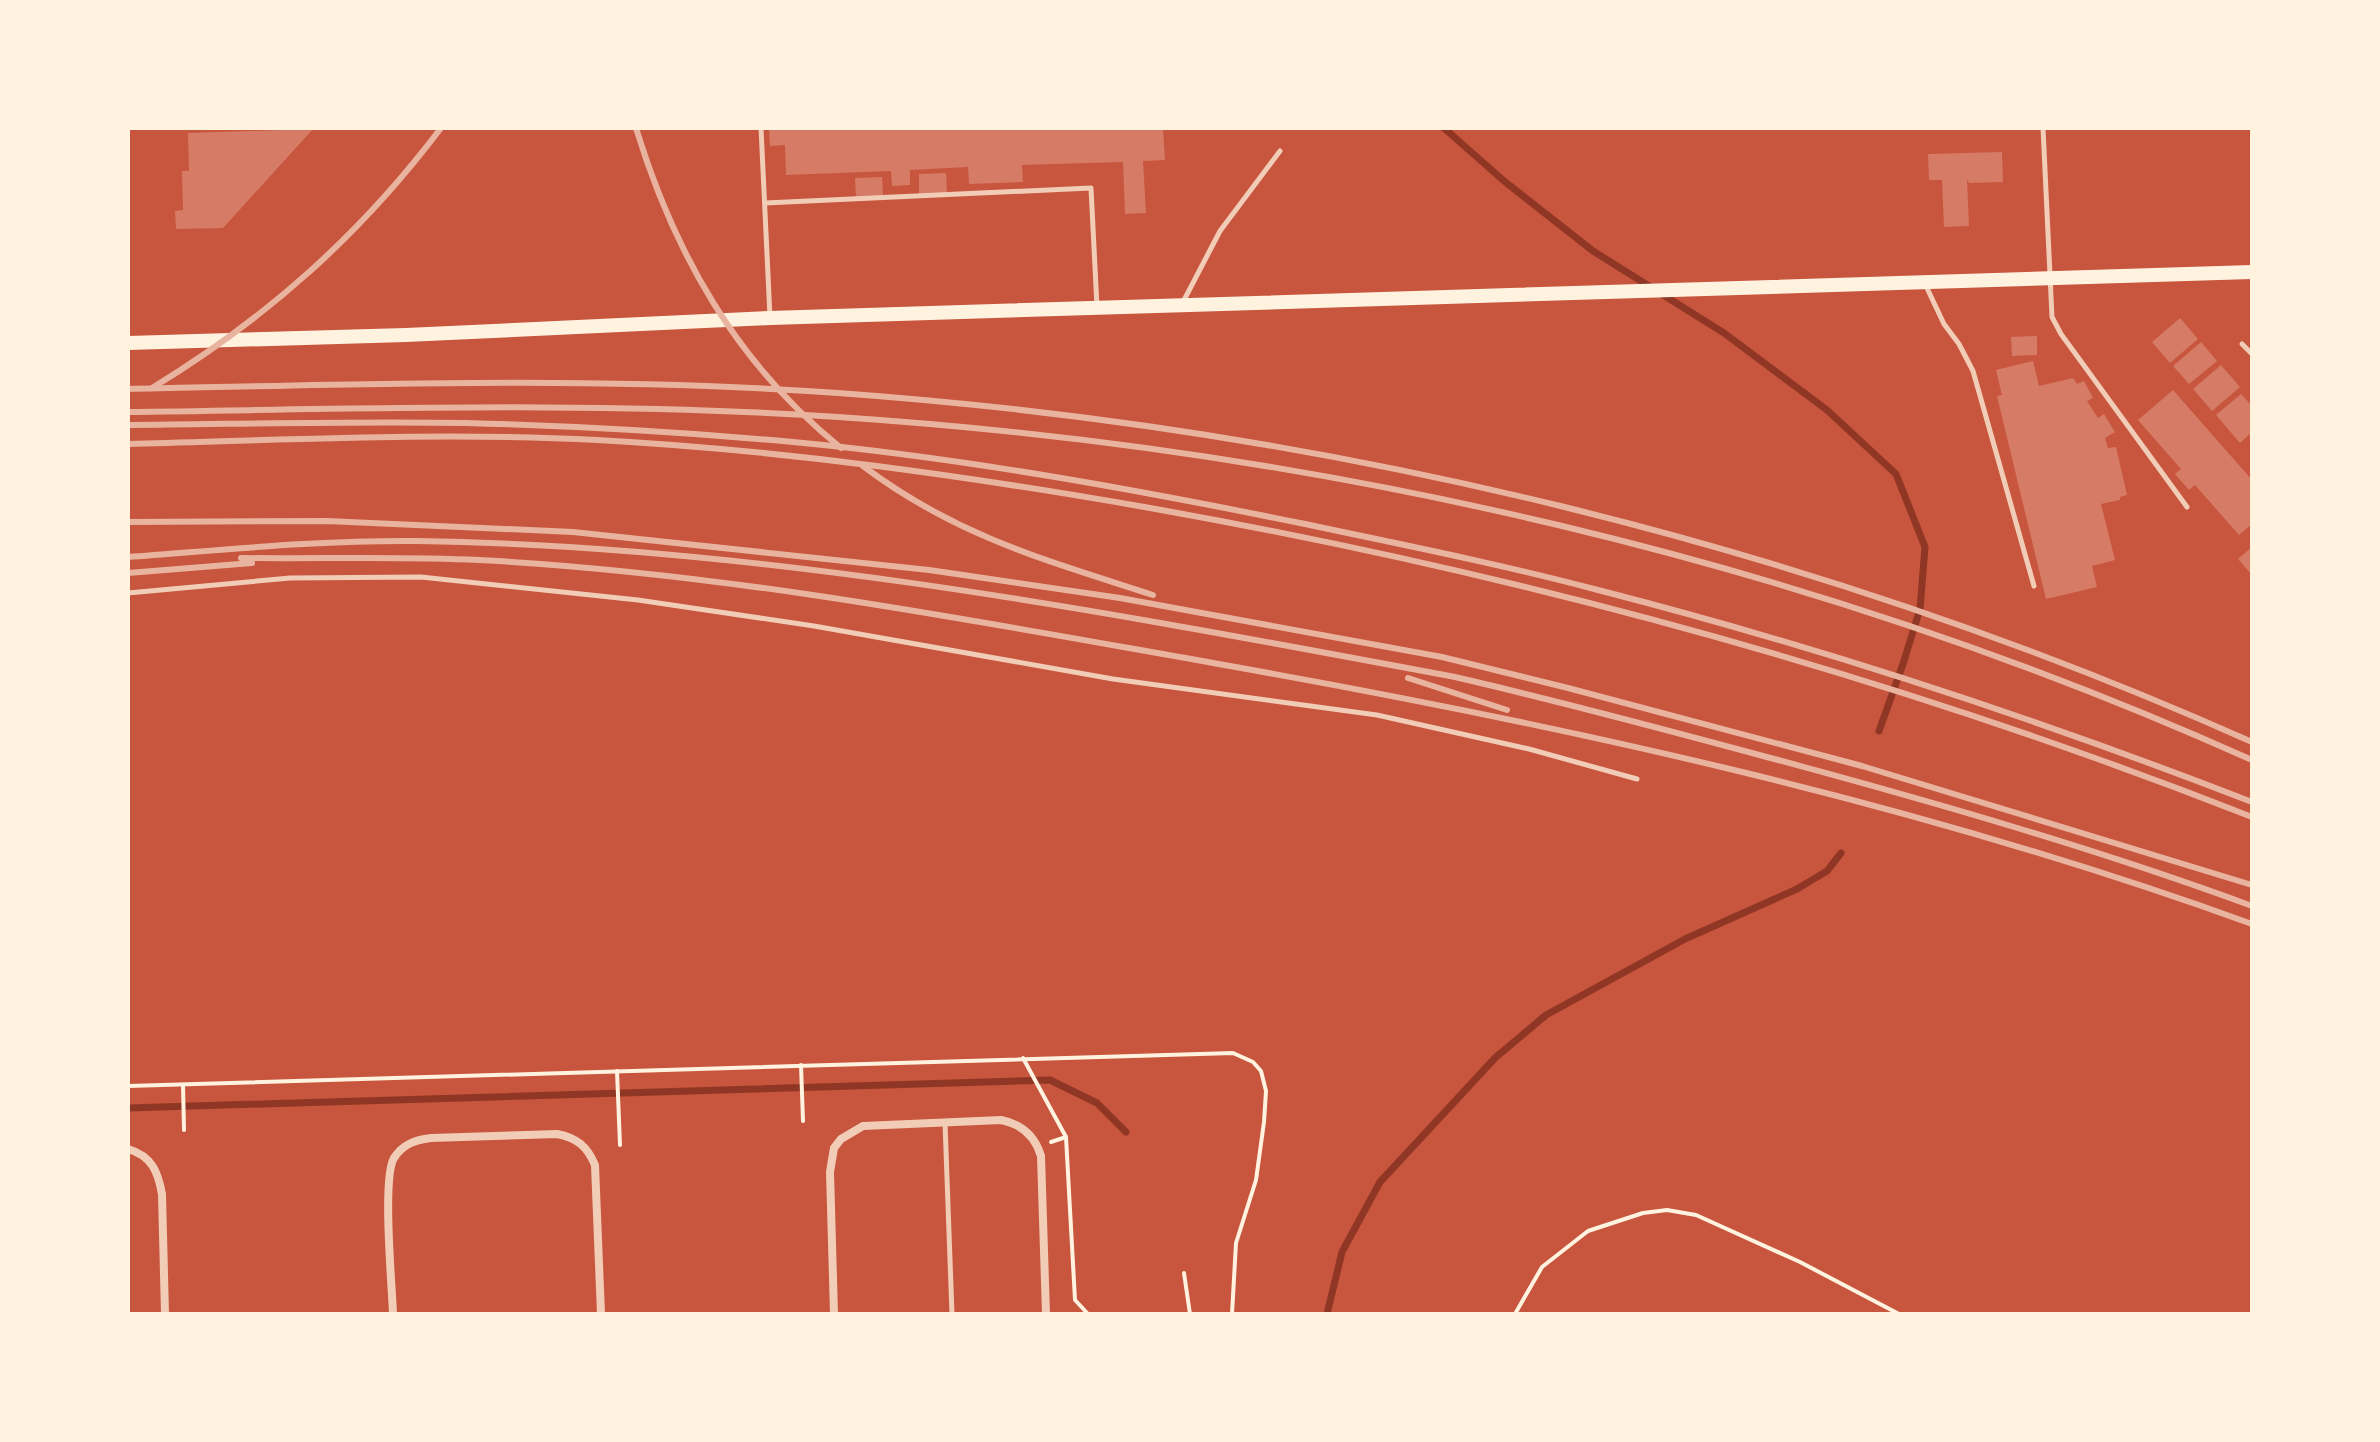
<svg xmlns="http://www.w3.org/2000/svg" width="2380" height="1442" font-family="'IBM Plex Serif',serif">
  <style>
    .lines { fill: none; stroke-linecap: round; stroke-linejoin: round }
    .stream { stroke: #8f3625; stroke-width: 7 }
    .building { fill: #d67c66 }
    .path { stroke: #fff3e0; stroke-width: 4 }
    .service { stroke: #f1ccb7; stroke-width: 5 }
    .minor { stroke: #f1ccb7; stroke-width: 8 }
    .primary { stroke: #fff3e0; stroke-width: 14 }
    .rail { stroke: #e9b49f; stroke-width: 6 }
  </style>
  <rect width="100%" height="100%" fill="#c8553d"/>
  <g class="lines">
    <!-- stream -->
    <g class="stream">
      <path d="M 1444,128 L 1504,181 L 1593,251 L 1724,333 L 1827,410 L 1896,474 L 1925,547 L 1920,609 L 1903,664 L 1879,731"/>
      <path d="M 128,1108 L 1050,1080 L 1097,1103 L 1126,1132"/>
      <path d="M 1327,1314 L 1342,1252 L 1380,1182 L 1495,1058 L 1546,1015 L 1685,939 L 1797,889 L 1827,871 L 1841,853"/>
    </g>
  </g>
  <!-- building -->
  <g class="building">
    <path d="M 769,128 L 1163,128 L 1165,160 L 1143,161 L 1146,213 L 1125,214 L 1123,162 L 1022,165 L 1023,182 L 969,184 L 968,167 L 910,170 L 910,185 L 892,186 L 891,171 L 786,175 L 785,145 L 770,146 Z"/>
    <path d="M 313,129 L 223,228 L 176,229 L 175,211 L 183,210 L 182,171 L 189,171 L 188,133 Z"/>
    <path d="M 2002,152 L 2003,182 L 1969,183 L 1967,179 L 1969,226 L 1944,227 L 1942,180 L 1929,180 L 1928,154 Z"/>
    <path d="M 946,173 L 947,193 L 919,194 L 919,174 Z"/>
    <path d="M 882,177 L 883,196 L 856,198 L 855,178 Z"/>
    <path d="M 2180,318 L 2198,339 L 2170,363 L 2152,342 Z"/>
    <path d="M 2037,336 L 2037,355 L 2012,356 L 2011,337 Z"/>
    <path d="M 2201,342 L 2217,361 L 2189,384 L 2173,366 Z"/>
    <path d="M 2033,361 L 2039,386 L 2073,378 L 2077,384 L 2084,381 L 2093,398 L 2087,401 L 2098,418 L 2104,414 L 2115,432 L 2105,438 L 2108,448 L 2116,447 L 2127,495 L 2120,497 L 2120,500 L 2101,504 L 2115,560 L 2092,566 L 2097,587 L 2046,599 L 1997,396 L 2002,395 L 1996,370 Z"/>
    <path d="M 2221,365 L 2240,387 L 2212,411 L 2193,389 Z"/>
    <path d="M 2173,390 L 2252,480 L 2252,524 L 2239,535 L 2195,485 L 2189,490 L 2175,474 L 2181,469 L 2138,420 Z"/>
    <path d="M 2241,394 L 2252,406 L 2252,432 L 2240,443 L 2216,415 Z"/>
    <path d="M 2252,547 L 2252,575 L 2238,559 Z"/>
  </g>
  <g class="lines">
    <!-- path -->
    <g class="path">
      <path d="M 1023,1058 L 1066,1137 L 1051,1142"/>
      <path d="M 801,1065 L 803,1121"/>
      <path d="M 617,1071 L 620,1145"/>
      <path d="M 183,1085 L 184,1130"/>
      <path d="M 128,1086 L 1233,1053 L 1253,1062 L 1261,1071 L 1266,1091 L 1264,1122 L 1256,1180 L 1236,1243 L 1232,1314"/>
      <path d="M 1066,1137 L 1075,1300 L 1088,1314"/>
      <path d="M 1184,1273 L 1190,1314"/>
      <path d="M 1515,1314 L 1542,1267 L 1588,1231 L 1643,1213 L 1667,1210 L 1696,1215 L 1800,1262 L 1899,1314"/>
    </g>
    <!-- service -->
    <g class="service">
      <path d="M 761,128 L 770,317"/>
      <path d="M 2043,128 L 2052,317 L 2061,334 L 2187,507"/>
      <path d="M 765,203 L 1091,188 L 1097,307"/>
      <path d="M 1926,286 L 1944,324 L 1959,344 L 1973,371 L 2034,586"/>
      <path d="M 1182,304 L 1220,231 L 1280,151"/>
      <path d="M 2242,344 L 2252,354"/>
      <path d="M 128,593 L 290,578 L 421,577 L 638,600 L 814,626 L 1113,679 L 1377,715 L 1529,749 L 1637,779"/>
      <path d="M 945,1123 L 952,1314"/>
    </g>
    <!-- minor -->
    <g class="minor">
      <path d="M 128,1149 C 152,1156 158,1172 162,1194 L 165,1314"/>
      <path d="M 393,1314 C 392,1285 382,1178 394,1158 C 403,1144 415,1140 431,1138 L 557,1134 C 577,1138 587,1146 595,1165 L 601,1314"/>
      <path d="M 834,1314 L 830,1172 L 834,1148 L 841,1139 L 863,1126 L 1001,1120 C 1021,1124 1035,1136 1041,1156 L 1046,1314"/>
    </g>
    <!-- primary -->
    <path class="primary" d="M 128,343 L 406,335 L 770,318 L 2252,272"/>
    <!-- rail -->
    <g class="rail">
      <path d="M 636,128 C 675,255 737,364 841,448"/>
      <path d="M 152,388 C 267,318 360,235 441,128"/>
      <path d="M 128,389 C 364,384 602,376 838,393 C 1325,428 1806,543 2252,742"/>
      <path d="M 128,412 C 364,409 602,401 838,417 C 1323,449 1807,560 2252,760"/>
      <path d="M 128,425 C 241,424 354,421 466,423 C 576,426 685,432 793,442 C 963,458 1133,489 1300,523 C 1400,544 1500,564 1598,590 C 1820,647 2038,719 2252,802"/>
      <path d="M 128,444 C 284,440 441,432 597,440 C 783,450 967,476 1150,508 C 1527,575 1896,677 2252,817"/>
      <path d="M 863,466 C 956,536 1045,560 1153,595"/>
      <path d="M 128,522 L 327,521 L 573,532 L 929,570 L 1120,598 L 1442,657 L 1568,688 L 1862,766 L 2252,885"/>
      <path d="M 128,557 C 224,550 320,540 417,541 C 767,546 1112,613 1455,677 C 1563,702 1671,731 1778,760 C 1937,803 2097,849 2252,906"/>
      <path d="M 241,558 C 320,559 400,556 479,560 C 726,573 970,620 1213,663 C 1564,725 1916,802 2252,924"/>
      <path d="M 128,573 L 252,563"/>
      <path d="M 1408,678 L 1507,710"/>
    </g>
  </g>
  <!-- border -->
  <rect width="2380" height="1442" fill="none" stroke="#fff3e0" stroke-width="260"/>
</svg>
